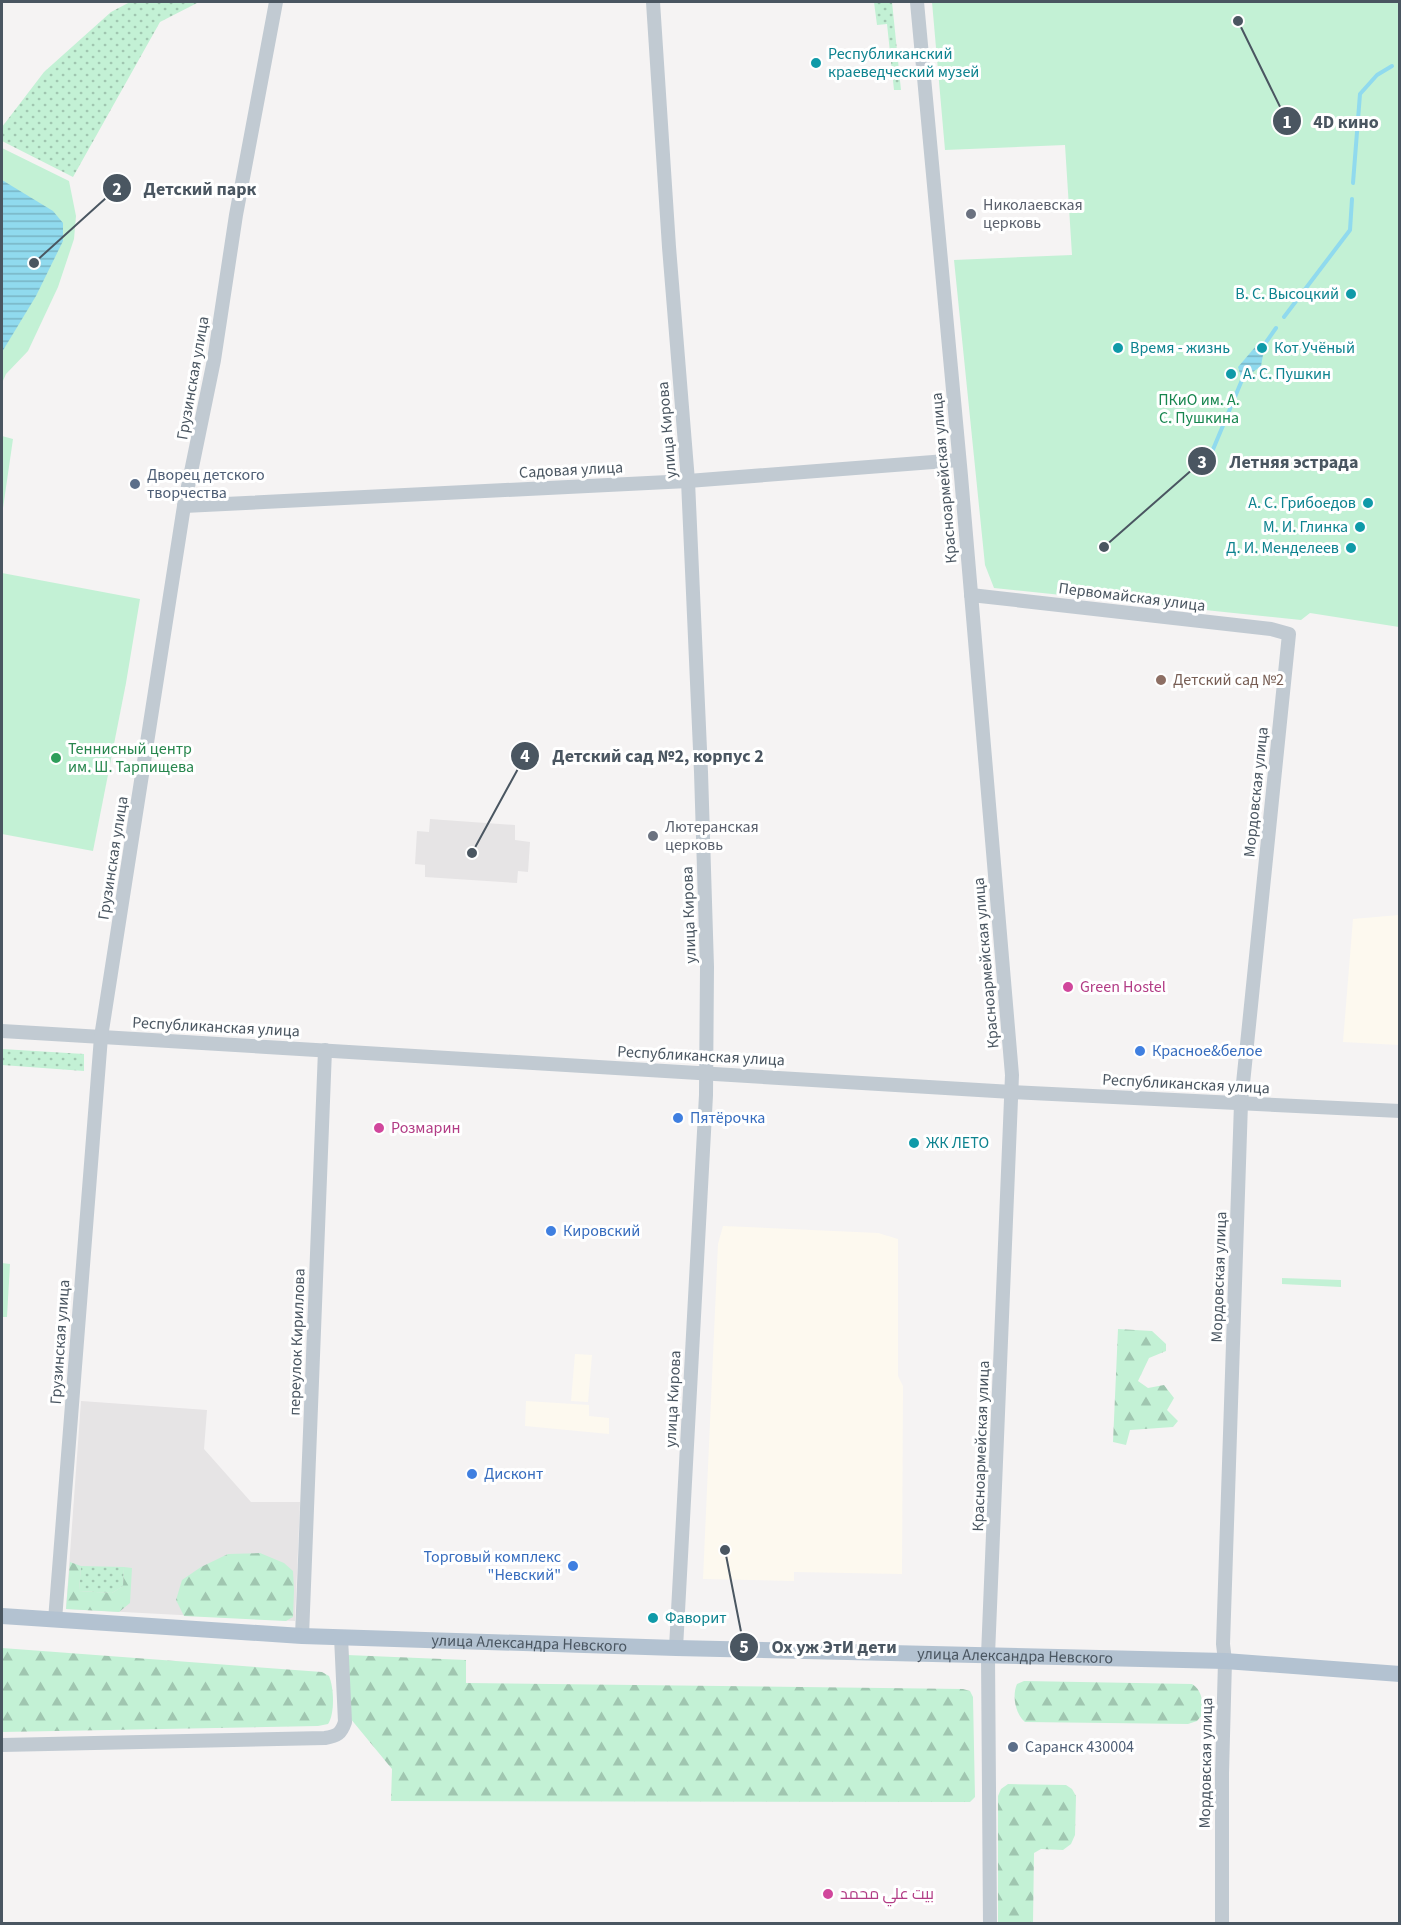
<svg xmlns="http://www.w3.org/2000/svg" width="1401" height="1925" font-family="'Source Sans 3',Cairo,sans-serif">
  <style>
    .commercial { fill: #fdf9ef }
    .education { fill: #e6e4e5 }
    .grass { fill: url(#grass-dots) }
    .forest { fill: url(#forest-firs) }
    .park { fill: #c3f1d5 }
    .water { fill: url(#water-rules) }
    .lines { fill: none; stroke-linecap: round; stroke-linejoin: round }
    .stream { stroke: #90daee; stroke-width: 4 }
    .minor { stroke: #c1cad2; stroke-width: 14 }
    .major { stroke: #b3c2d1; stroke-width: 16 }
    .culture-dot { fill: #0f9aa8; stroke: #fff; stroke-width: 2 }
    .worship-dot { fill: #6b7280; stroke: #fff; stroke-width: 2 }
    .service-dot { fill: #5c6f8a; stroke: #fff; stroke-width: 2 }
    .education-dot { fill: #8d6e63; stroke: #fff; stroke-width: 2 }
    .leisure-dot { fill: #2e9e5b; stroke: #fff; stroke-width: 2 }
    .hotel-dot { fill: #d1479c; stroke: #fff; stroke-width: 2 }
    .shop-dot { fill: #3f7fe0; stroke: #fff; stroke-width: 2 }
    .labels { text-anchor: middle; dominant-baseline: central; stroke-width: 6; stroke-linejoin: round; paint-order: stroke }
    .culture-label { font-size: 16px; fill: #0d838f; stroke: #fff; text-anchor: start }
    .worship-label { font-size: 16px; fill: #5b616d; stroke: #fff; text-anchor: start }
    .street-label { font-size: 16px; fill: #4a5661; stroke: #fff }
    .park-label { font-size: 16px; fill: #17864f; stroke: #fff }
    .service-label { font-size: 16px; fill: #4e5e75; stroke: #fff; text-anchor: start }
    .education-label { font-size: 16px; fill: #785e54; stroke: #fff; text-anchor: start }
    .leisure-label { font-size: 16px; fill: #27864d; stroke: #fff; text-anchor: start }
    .hotel-label { font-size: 16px; fill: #b23c85; stroke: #fff; text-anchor: start }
    .shop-label { font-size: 16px; fill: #366cbe; stroke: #fff; text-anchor: start }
    .leader { fill: none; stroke: #4a5661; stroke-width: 2 }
    .callout-dot { fill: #4a5661; stroke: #fff; stroke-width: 2 }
    .mark-label { font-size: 18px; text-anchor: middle; font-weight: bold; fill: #fff }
    .callout-label { font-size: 18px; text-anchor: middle; font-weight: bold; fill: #4a5661; stroke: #fff; stroke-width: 6; stroke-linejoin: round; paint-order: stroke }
  </style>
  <defs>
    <pattern id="grass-dots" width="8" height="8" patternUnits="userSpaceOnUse" patternTransform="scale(1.5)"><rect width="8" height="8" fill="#c3f1d5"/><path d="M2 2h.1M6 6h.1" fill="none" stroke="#a0c6b0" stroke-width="1.8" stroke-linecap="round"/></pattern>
    <pattern id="forest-firs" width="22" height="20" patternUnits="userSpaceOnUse" patternTransform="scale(1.5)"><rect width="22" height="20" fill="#c3f1d5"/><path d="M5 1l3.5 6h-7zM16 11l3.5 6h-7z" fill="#a0c6b0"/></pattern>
    <pattern id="water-rules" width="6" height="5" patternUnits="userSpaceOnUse" patternTransform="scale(1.5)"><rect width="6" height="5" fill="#90daee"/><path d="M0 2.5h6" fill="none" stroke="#78b4c4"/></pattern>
  </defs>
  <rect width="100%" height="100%" fill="#f5f3f3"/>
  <!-- commercial -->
  <g class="commercial">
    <path d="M 1399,915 L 1399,1045 L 1343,1042 L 1353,919 Z"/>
    <path d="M 723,1226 L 878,1233 L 898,1239 L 898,1376 L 903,1386 L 902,1574 L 794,1572 L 794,1581 L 703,1579 L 718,1244 Z"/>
    <path d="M 575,1354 L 592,1355 L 588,1402 L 571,1401 Z"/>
    <path d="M 526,1401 L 589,1405 L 589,1416 L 609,1418 L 609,1434 L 525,1426 Z"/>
  </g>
  <!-- education -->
  <g class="education">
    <path d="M 430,819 L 515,825 L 515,840 L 530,842 L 528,872 L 518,871 L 517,883 L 425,877 L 425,865 L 415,864 L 417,831 L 429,832 Z"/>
    <path d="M 81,1401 L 207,1410 L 204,1449 L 251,1502 L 300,1502 L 295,1621 L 66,1609 Z"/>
  </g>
  <!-- grass -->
  <g class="grass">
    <path d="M 130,2 L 199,2 L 160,22 L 73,177 L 2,141 L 2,127 L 44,72 L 111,12 Z"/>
    <path d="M 874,2 L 892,2 L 901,90 L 894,90 L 887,24 L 877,25 Z"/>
    <path d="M 2,1049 L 84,1054 L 84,1071 L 2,1065 Z"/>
    <path d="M 81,1566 L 124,1567 L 123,1586 L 112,1593 L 79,1591 Z"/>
  </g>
  <!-- forest -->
  <g class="forest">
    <path d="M 1118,1329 L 1152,1331 L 1166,1344 L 1166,1351 L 1149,1358 L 1138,1381 L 1148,1388 L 1164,1385 L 1174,1398 L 1167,1410 L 1178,1421 L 1173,1427 L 1130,1430 L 1126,1445 L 1113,1442 Z"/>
    <path d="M 260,1553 L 284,1563 L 293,1571 L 294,1590 L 293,1617 L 286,1621 L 184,1616 L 176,1600 L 182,1580 L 201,1567 L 228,1554 Z"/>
    <path d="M 70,1562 L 81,1566 L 79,1591 L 112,1593 L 123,1586 L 124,1567 L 132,1568 L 130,1603 L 119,1612 L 66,1609 Z"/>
    <path d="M 2,1648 L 322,1672 L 329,1676 C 334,1688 335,1713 328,1724 L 318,1726 L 2,1732 Z"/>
    <path d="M 347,1655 L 466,1660 L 466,1683 L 963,1689 L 970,1691 L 973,1697 L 975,1797 L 970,1802 L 391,1801 L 392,1769 L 350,1718 Z"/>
    <path d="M 1024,1681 L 1192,1684 C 1204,1692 1202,1703 1202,1715 L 1197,1721 L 1188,1724 L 1025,1722 C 1015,1714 1012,1695 1017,1684 Z"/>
    <path d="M 1008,1784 L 1066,1785 L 1072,1789 L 1076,1796 L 1075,1835 L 1071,1844 L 1063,1850 L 1041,1849 L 1034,1853 L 1033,1923 L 998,1923 L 998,1796 L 1001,1789 Z"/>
  </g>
  <!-- park -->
  <g class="park">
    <path d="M 932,2 L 1399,2 L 1399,627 L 1310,613 L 1301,620 L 994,588 L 985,565 L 954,260 L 1072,255 L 1065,145 L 945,150 Z"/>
    <path d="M 2,148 L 69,181 L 76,216 L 74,239 L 58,287 L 28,351 L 6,374 L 2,383 Z"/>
    <path d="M 2,436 L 13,439 L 2,515 Z"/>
    <path d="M 2,573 L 140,599 L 126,683 L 93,851 L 2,834 Z"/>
    <path d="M 2,1263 L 10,1264 L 7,1317 L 2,1317 Z"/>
    <path d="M 1282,1278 L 1341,1280 L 1341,1287 L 1282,1284 Z"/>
  </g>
  <!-- water -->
  <g class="water">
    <path d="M 2,180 L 53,211 L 63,223 L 63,241 L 36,296 L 2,352 Z"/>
    <path d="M 1256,346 L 1262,348 L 1263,355 L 1261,366 L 1242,380 L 1238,367 Z"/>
  </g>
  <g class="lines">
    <!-- stream -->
    <g class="stream">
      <path d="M 1353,183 L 1360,94 L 1377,75 L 1392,66"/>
      <path d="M 1284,317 L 1350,230 L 1352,199"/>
      <path d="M 1262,348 L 1276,328"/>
      <path d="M 1204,471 L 1242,380"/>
    </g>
    <!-- minor -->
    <g class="minor">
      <path d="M 653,2 L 669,247 L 688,481 L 701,772 L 707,967 L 706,1095 L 676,1648"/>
      <path d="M 917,2 L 961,476 L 1012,1075 L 988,1655 L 990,1924"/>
      <path d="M 184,506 L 688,481 L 959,460"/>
      <path d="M 971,595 L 1271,629 L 1289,634 L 1241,1103 L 1223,1644 L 1225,1661 L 1222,1773 L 1222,1924"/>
      <path d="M 2,1031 L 1012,1092 L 1400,1111"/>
      <path d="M 55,1620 L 101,1037 L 184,506 L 214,360 L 236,215 L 276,2"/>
      <path d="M 302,1636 L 325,1050"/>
      <path d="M 2,1745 L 325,1738 C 337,1736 341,1734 345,1722 L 341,1637"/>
    </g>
    <!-- major -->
    <path class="major" id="s1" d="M 2,1616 L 302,1636 L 676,1648 L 1225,1661 L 1400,1674"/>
  </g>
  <!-- markers -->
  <g class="culture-dot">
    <circle cx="816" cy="63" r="6"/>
    <circle cx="1351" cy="294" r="6"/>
    <circle cx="1118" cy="348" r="6"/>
    <circle cx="1262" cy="348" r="6"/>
    <circle cx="1231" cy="374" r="6"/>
    <circle cx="1368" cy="503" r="6"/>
    <circle cx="1360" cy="527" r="6"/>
    <circle cx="1351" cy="548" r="6"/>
    <circle cx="914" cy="1143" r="6"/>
    <circle cx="653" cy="1618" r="6"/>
  </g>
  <g class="worship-dot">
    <circle cx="971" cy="214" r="6"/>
    <circle cx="653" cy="836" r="6"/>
  </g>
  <g class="service-dot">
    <circle cx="135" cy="484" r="6"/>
    <circle cx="1013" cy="1747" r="6"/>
  </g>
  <circle class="education-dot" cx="1161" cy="680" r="6"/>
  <circle class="leisure-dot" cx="56" cy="758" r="6"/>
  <g class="hotel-dot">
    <circle cx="1068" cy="987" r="6"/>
    <circle cx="379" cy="1128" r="6"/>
    <circle cx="828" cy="1894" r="6"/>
  </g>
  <g class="shop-dot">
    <circle cx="1140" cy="1051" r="6"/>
    <circle cx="678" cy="1118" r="6"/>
    <circle cx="551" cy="1231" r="6"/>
    <circle cx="472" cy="1474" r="6"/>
    <circle cx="573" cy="1566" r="6"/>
  </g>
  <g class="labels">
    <!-- culture labels -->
    <g class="culture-label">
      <text x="828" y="54">Республиканский<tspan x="828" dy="18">краеведческий музей</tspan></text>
      <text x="1339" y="294" text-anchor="end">В. С. Высоцкий</text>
      <text x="1130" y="348">Время - жизнь</text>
      <text x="1274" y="348">Кот Учёный</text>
      <text x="1243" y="374">А. С. Пушкин</text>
      <text x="1356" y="503" text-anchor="end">А. С. Грибоедов</text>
      <text x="1348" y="527" text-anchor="end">М. И. Глинка</text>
      <text x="1339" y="548" text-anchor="end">Д. И. Менделеев</text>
      <text x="926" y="1143">ЖК ЛЕТО</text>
      <text x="665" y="1618">Фаворит</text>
    </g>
    <!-- worship labels -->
    <g class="worship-label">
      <text x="983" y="205">Николаевская<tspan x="983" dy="18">церковь</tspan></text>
      <text x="665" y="827">Лютеранская<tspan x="665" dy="18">церковь</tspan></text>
    </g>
    <!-- street labels -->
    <g class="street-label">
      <text transform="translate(193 378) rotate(-80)">Грузинская улица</text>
      <text transform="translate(667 430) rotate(-95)">улица Кирова</text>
      <text transform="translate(571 470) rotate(-3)">Садовая улица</text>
      <text transform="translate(944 478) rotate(-95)">Красноармейская улица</text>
      <text transform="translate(1132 597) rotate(7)">Первомайская улица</text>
      <text transform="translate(1256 792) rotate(-84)">Мордовская улица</text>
      <text transform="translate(113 858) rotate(-81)">Грузинская улица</text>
      <text transform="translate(689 915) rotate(-92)">улица Кирова</text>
      <text transform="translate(986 963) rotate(-95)">Красноармейская улица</text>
      <text transform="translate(216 1027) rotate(3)">Республиканская улица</text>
      <text transform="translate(701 1056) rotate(3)">Республиканская улица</text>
      <text transform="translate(1186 1084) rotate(3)">Республиканская улица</text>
      <text transform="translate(1219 1277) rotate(-88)">Мордовская улица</text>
      <text transform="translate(60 1342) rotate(-86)">Грузинская улица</text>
      <text transform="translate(297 1342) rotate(-88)">переулок Кириллова</text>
      <text transform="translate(673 1399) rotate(-87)">улица Кирова</text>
      <text transform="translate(981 1446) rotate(-88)">Красноармейская улица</text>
      <text stroke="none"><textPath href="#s1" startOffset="528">улица Александра Невского</textPath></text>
      <text stroke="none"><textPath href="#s1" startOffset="1014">улица Александра Невского</textPath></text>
      <text transform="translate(1206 1763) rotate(-89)">Мордовская улица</text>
    </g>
    <!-- park labels -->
    <g class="park-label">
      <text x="1199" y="400">ПКиО им. А.<tspan x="1199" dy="18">С. Пушкина</tspan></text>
    </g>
    <!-- service labels -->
    <g class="service-label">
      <text x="147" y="475">Дворец детского<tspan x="147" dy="18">творчества</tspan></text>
      <text x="1025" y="1747">Саранск 430004</text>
    </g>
    <!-- education labels -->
    <g class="education-label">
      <text x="1173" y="680">Детский сад №2</text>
    </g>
    <!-- leisure labels -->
    <g class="leisure-label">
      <text x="68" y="749">Теннисный центр<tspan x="68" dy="18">им. Ш. Тарпищева</tspan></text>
    </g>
    <!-- hotel labels -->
    <g class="hotel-label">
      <text x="1080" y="987">Green Hostel</text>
      <text x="391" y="1128">Розмарин</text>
      <text x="840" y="1894">بيت علي محمد</text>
    </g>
    <!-- shop labels -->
    <g class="shop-label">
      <text x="1152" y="1051">Красное&amp;белое</text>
      <text x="690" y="1118">Пятёрочка</text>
      <text x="563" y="1231">Кировский</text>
      <text x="484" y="1474">Дисконт</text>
      <text x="561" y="1557" text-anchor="end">Торговый комплекс<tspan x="561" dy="18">"Невский"</tspan></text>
    </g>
  </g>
  <!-- callouts -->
  <path class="leader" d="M1238 21L1287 121M34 263L117 188M1104 547L1202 461M472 853L525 756M725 1550L744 1647"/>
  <g class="callout-dot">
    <circle cx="1238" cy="21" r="6"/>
    <circle cx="34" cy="263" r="6"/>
    <circle cx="1104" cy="547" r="6"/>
    <circle cx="472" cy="853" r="6"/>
    <circle cx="725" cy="1550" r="6"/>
    <circle cx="1287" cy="121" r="15"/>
    <circle cx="117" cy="188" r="15"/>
    <circle cx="1202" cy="461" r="15"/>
    <circle cx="525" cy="756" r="15"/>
    <circle cx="744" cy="1647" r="15"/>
  </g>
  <g class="mark-label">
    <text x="1287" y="128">1</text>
    <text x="117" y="195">2</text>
    <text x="1202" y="468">3</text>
    <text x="525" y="762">4</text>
    <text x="744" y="1653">5</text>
  </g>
  <g class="callout-label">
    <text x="1346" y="128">4D кино</text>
    <text x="200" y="195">Детский парк</text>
    <text x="1294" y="468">Летняя эстрада</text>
    <text x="658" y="762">Детский сад №2, корпус 2</text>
    <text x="834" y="1653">Ох уж ЭтИ дети</text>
  </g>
  <!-- border -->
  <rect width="1401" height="1925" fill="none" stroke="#4a5661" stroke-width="6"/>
</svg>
